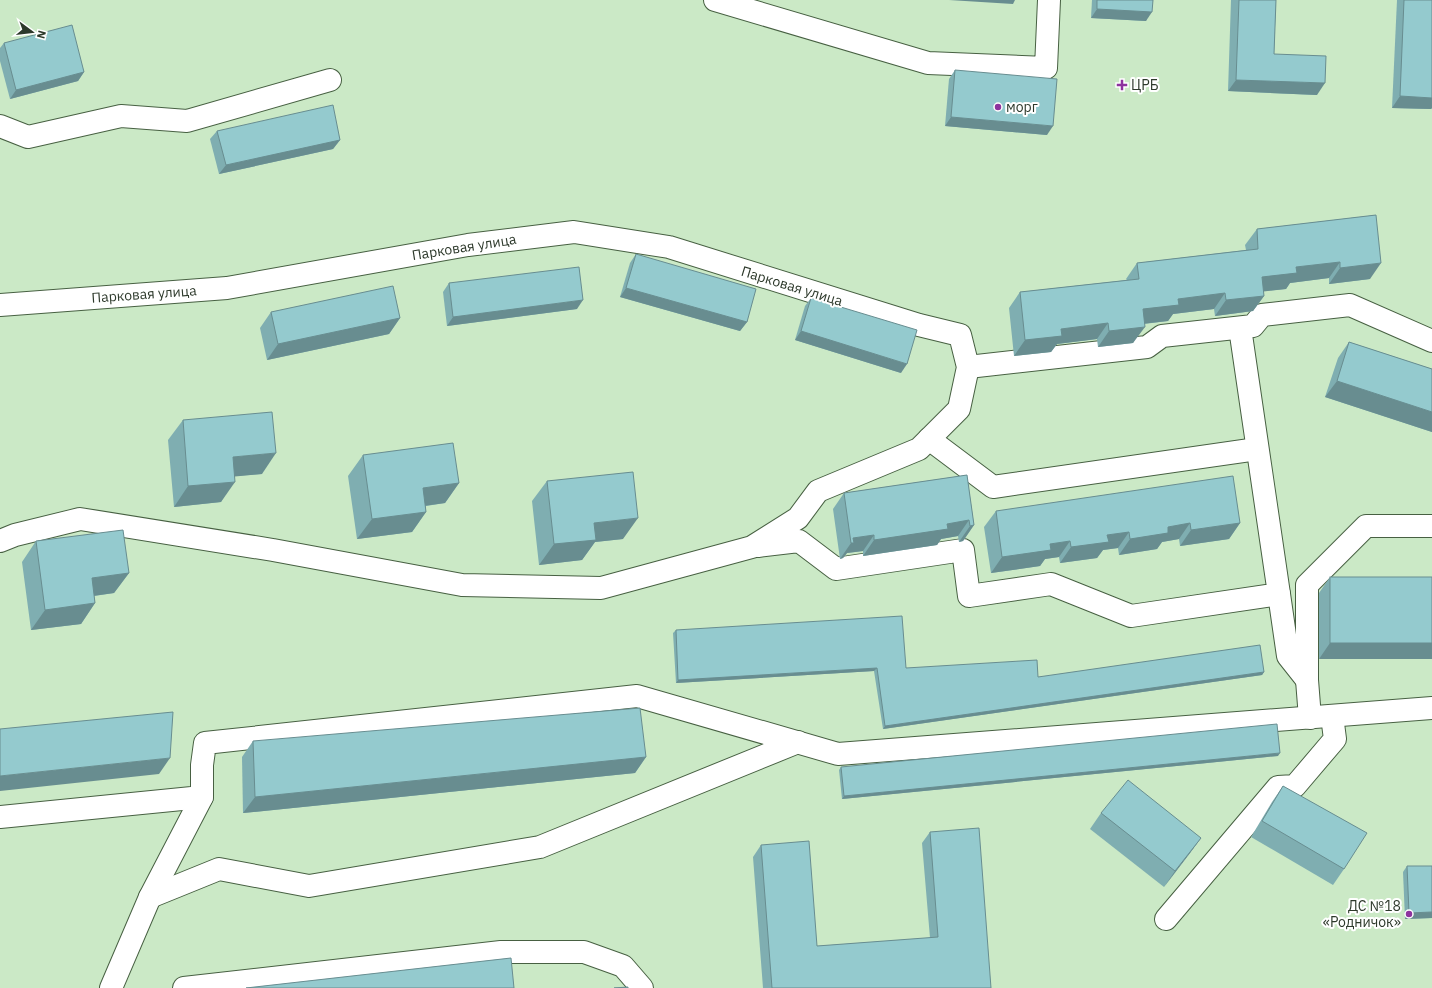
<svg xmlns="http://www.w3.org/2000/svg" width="1432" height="988" font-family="'IBM Plex Sans',sans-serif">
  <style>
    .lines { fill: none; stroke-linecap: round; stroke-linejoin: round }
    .minor-casing { stroke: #476042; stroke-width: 24 }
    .minor { stroke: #fff; stroke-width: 22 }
    .wall { fill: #7faeb1 }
    .shaded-wall { fill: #688d90 }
    .building { fill: #94cace; stroke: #688d90 }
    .poi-dot { fill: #8d339e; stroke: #fff; stroke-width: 1.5 }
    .labels { text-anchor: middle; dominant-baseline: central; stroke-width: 4; stroke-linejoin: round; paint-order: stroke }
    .poi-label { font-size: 14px; fill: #2d392b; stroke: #fff; text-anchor: start }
    .street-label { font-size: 14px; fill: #2d392b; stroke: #fff }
  </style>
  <rect width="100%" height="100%" fill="#cbe9c6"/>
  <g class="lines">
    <defs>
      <g id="minor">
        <path d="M 715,0 L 928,63 L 1046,68 L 1049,0"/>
        <path d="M 0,126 L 28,137 L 121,116 L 187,121 L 330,80"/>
        <path d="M 0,305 L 227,288 L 468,245 L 574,232 L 669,247 L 919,325 L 960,335 L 968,367 L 959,409 L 919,449 L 818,491 L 798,518 L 752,547 L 601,588 L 462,585 L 273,550 L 80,519 L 15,535 L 0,541"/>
        <path d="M 968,367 L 1147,347 L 1162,336 L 1253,326 L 1262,315 L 1350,305 L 1432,341"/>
        <path d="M 929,439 L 993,487 L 1257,449"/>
        <path d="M 758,546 L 799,541 L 836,569 L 963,550 L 969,596 L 1051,584 L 1131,616 L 1279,594 L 1240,328"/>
        <path d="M 1279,594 L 1288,656 L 1307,680"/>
        <path d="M 1310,718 L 1307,680 L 1307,585 L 1366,526 L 1432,526"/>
        <path d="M 0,817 L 202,797 L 202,765 L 205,743 L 637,696 L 838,754 L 1432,708"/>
        <path d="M 150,897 L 219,869 L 309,886 L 540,847 L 798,742"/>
        <path d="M 1166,919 L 1278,787 L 1295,786 L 1335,739 L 1332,716"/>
        <path d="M 111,988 L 150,897 L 202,797"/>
        <path d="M 184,988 L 501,952 L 584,952 L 623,966 L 642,988"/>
      </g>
    </defs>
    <!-- minor casing -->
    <use href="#minor" class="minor-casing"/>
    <!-- minor -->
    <use href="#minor" class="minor"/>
  </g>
  <!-- wall -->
  <g class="wall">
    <path d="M 1092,0 L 1153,0 L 1146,21 L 1091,18 Z"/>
    <path d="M 1231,0 L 1276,0 L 1274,54 L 1317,95 L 1228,91 Z"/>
    <path d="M 1397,0 L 1432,0 L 1432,108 L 1431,109 L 1392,108 Z"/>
    <path d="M 4,43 L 84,72 L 78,81 L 10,99 L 0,61 L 0,48 Z"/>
    <path d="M 955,70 L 1047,135 L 945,126 L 949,79 Z"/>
    <path d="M 217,131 L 340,140 L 333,149 L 219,174 L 210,139 Z"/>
    <path d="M 1376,215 L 1370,279 L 1329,284 L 1329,278 L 1290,283 L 1286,289 L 1263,291 L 1264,296 L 1253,311 L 1215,316 L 1214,309 L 1173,314 L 1168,321 L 1144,324 L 1133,343 L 1098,347 L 1097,339 L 1057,344 L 1051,352 L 1014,356 L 1009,308 L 1020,292 L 1127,280 L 1126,279 L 1137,263 L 1246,250 L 1245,245 L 1257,229 Z"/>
    <path d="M 636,254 L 747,322 L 740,331 L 620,297 L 630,263 Z"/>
    <path d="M 449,283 L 577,309 L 447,326 L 443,292 Z"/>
    <path d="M 811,298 L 901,373 L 795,340 L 805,306 Z"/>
    <path d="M 271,312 L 400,318 L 389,334 L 267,360 L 260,328 Z"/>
    <path d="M 1349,342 L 1432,369 L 1432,432 L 1325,397 L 1338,358 Z"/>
    <path d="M 183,420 L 262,474 L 235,476 L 221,502 L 174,507 L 168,440 Z"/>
    <path d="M 363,455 L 459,483 L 445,503 L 426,506 L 426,512 L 412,532 L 357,539 L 348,476 Z"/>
    <path d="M 967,475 L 974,525 L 963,541 L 959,542 L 958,536 L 941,539 L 937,545 L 863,556 L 863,551 L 847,553 L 843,558 L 840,559 L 833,509 L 844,493 Z"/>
    <path d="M 547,481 L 623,539 L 595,542 L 582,560 L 539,565 L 532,501 Z"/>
    <path d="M 996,511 L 1240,523 L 1229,539 L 1180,546 L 1179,539 L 1162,542 L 1157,549 L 1119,555 L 1118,548 L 1103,550 L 1097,558 L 1060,563 L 1059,557 L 1045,559 L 1040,566 L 991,573 L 984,527 Z"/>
    <path d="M 36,541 L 129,573 L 114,593 L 94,596 L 95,603 L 81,624 L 31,630 L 22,562 Z"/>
    <path d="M 1330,577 L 1432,577 L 1319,659 L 1319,593 Z"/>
    <path d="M 676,630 L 906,668 L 1038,677 L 1264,672 L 1262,675 L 883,729 L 874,671 L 676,683 L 673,633 Z"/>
    <path d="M 253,741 L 646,757 L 635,773 L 243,813 L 242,757 Z"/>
    <path d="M 1278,756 L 842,799 L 839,770 L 841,767 Z"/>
    <path d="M 1283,786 L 1344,869 L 1333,885 L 1251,837 L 1272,802 Z"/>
    <path d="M 1101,813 L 1201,838 L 1190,853 L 1164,887 L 1090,829 Z"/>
    <path d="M 930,832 L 991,988 L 763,988 L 753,857 L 761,845 L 817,946 L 930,938 L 922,843 Z"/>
    <path d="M 1407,866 L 1432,918 L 1405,919 L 1403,872 Z"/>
  </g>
  <!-- shaded-wall -->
  <g class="shaded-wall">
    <path d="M 949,0 L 1015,0 L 1013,4 Z"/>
    <path d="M 1097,9 L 1152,12 L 1146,21 L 1091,18 Z"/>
    <path d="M 84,72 L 78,81 L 10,99 L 16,90 Z"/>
    <path d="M 1236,80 L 1325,83 L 1317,95 L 1228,91 Z"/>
    <path d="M 1400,96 L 1432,98 L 1432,108 L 1431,109 L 1392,108 Z"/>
    <path d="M 951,117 L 1053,126 L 1047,135 L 945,126 Z"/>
    <path d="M 340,140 L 333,149 L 219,174 L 226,165 Z"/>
    <path d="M 1340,262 L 1329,278 L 1290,283 L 1286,289 L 1251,293 L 1262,277 L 1296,267 Z"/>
    <path d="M 1381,263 L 1370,279 L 1329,284 L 1340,268 Z"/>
    <path d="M 626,288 L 747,322 L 740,331 L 620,297 Z"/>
    <path d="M 1225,293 L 1214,309 L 1173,314 L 1168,321 L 1132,325 L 1143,309 L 1178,299 Z"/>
    <path d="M 1264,296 L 1253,311 L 1215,316 L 1226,300 Z"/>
    <path d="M 583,300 L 577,309 L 447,326 L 453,317 Z"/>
    <path d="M 400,318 L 389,334 L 267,360 L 278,344 Z"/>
    <path d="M 1108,323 L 1097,339 L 1057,344 L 1051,352 L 1014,356 L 1025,340 L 1061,329 Z"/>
    <path d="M 1145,327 L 1133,343 L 1098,347 L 1109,331 Z"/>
    <path d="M 801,331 L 907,364 L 901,373 L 795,340 Z"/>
    <path d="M 1337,381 L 1432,412 L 1432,432 L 1325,397 Z"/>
    <path d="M 276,453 L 262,474 L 219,478 L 233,457 Z"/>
    <path d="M 235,482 L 221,502 L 174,507 L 188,486 Z"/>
    <path d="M 459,483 L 445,503 L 409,508 L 423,488 Z"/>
    <path d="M 426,512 L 412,532 L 357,539 L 372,519 Z"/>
    <path d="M 638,518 L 623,539 L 595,542 L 582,560 L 539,565 L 554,544 L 594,523 Z"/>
    <path d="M 969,520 L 958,536 L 941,539 L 937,545 L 863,556 L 874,540 L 947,524 Z"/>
    <path d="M 1190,523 L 1179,539 L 1162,542 L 1157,549 L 1119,555 L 1130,539 L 1168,527 Z"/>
    <path d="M 1240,523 L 1229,539 L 1180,546 L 1191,530 Z"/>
    <path d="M 974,525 L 963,541 L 959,542 L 970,526 Z"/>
    <path d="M 1129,532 L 1118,548 L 1103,550 L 1097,558 L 1060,563 L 1071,547 L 1107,535 Z"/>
    <path d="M 874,535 L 863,551 L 847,553 L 843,558 L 840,559 L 851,543 L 853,538 Z"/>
    <path d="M 1070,541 L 1059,557 L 1045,559 L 1040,566 L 991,573 L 1002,557 L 1050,544 Z"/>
    <path d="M 129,573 L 114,593 L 78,598 L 92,578 Z"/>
    <path d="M 95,603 L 81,624 L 31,630 L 45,610 Z"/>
    <path d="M 1330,643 L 1432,643 L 1432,659 L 1319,659 Z"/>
    <path d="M 877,668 L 874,671 L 676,683 L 678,680 Z"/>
    <path d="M 1264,672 L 1262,675 L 883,729 L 885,726 Z"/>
    <path d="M 1280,753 L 1278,756 L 842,799 L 844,796 Z"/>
    <path d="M 646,757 L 635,773 L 243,813 L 255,797 Z"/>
    <path d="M 170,758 L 159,774 L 0,791 L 0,776 Z"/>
    <path d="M 1201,838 L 1190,853 L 1164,887 L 1175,871 Z"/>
    <path d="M 1432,912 L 1432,918 L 1405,919 L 1409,913 Z"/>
  </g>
  <!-- building -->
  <g class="building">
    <path d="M 1097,0 L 1153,0 L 1152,12 L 1097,9 Z"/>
    <path d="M 1239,0 L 1276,0 L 1274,54 L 1326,56 L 1325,83 L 1236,80 Z"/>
    <path d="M 1404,0 L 1432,0 L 1432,98 L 1400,96 Z"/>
    <path d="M 72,25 L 84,72 L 16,90 L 4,43 Z"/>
    <path d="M 955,70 L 1057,79 L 1053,126 L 951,117 Z"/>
    <path d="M 333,105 L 340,140 L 226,165 L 217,131 Z"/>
    <path d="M 1376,215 L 1381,263 L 1340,268 L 1340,262 L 1296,267 L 1297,273 L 1262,277 L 1264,296 L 1226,300 L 1225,293 L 1178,299 L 1179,305 L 1143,309 L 1145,327 L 1109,331 L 1108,323 L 1061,329 L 1062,336 L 1025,340 L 1020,292 L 1139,279 L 1137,263 L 1258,249 L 1257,229 Z"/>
    <path d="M 636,254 L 756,289 L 747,322 L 626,288 Z"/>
    <path d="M 579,267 L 583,300 L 453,317 L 449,283 Z"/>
    <path d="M 393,286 L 400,318 L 278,344 L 271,312 Z"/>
    <path d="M 811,298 L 917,330 L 907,364 L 801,331 Z"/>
    <path d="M 1349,342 L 1432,369 L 1432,412 L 1337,381 Z"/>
    <path d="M 272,412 L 276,453 L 233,457 L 235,482 L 188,486 L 183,420 Z"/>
    <path d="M 453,443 L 459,483 L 423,488 L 426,512 L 372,519 L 363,455 Z"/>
    <path d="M 633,472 L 638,518 L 594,523 L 596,540 L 554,544 L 547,481 Z"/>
    <path d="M 967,475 L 974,525 L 970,526 L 969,520 L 947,524 L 948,529 L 874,540 L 874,535 L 853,538 L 854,543 L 851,543 L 844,493 Z"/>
    <path d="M 1233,476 L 1240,523 L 1191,530 L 1190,523 L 1168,527 L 1168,533 L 1130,539 L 1129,532 L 1107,535 L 1109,542 L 1071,547 L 1070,541 L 1050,544 L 1051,550 L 1002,557 L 996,511 Z"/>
    <path d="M 123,530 L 129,573 L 92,578 L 95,603 L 45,610 L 36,541 Z"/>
    <rect x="1330" y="577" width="102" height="66"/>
    <path d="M 902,616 L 906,668 L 1037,660 L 1038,677 L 1260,645 L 1264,672 L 885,726 L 877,668 L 678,680 L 676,630 Z"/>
    <path d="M 640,708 L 646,757 L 255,797 L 253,741 Z"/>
    <path d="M 173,712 L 170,758 L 0,776 L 0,729 Z"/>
    <path d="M 1277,724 L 1280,753 L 844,796 L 841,767 Z"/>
    <path d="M 1128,780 L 1201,838 L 1175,871 L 1101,813 Z"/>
    <path d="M 1283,786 L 1367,833 L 1344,869 L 1262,821 Z"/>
    <path d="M 979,828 L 991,988 L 772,988 L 761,845 L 809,841 L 817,946 L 938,937 L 930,832 Z"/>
    <path d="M 1407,866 L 1432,866 L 1432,912 L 1409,913 Z"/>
    <path d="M 511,958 L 514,988 L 246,988 Z"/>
    <path d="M 628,987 L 628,988 L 614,988 Z"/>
  </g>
  <!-- markers -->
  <g class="poi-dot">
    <path d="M1120 79h4v4h4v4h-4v4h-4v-4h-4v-4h4z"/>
    <circle cx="998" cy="107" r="4"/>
    <circle cx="1409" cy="914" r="4"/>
  </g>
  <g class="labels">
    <!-- poi labels -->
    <g class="poi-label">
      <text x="1131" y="85">ЦРБ</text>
      <text x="1006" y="107">морг</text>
      <text x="1401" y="906" text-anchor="end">ДС №18<tspan x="1401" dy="16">«Родничок»</tspan></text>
    </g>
    <!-- street labels -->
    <g class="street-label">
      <text transform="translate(464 247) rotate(-9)">Парковая улица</text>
      <text transform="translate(792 286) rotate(17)">Парковая улица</text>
      <text transform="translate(144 294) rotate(-4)">Парковая улица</text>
    </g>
  </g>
  <!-- north arrow -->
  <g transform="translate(32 32) rotate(105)" stroke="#ffffff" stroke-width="3" paint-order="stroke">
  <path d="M0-3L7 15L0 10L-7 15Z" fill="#2d392b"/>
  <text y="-6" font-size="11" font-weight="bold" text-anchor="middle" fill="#2d392b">N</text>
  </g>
</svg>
